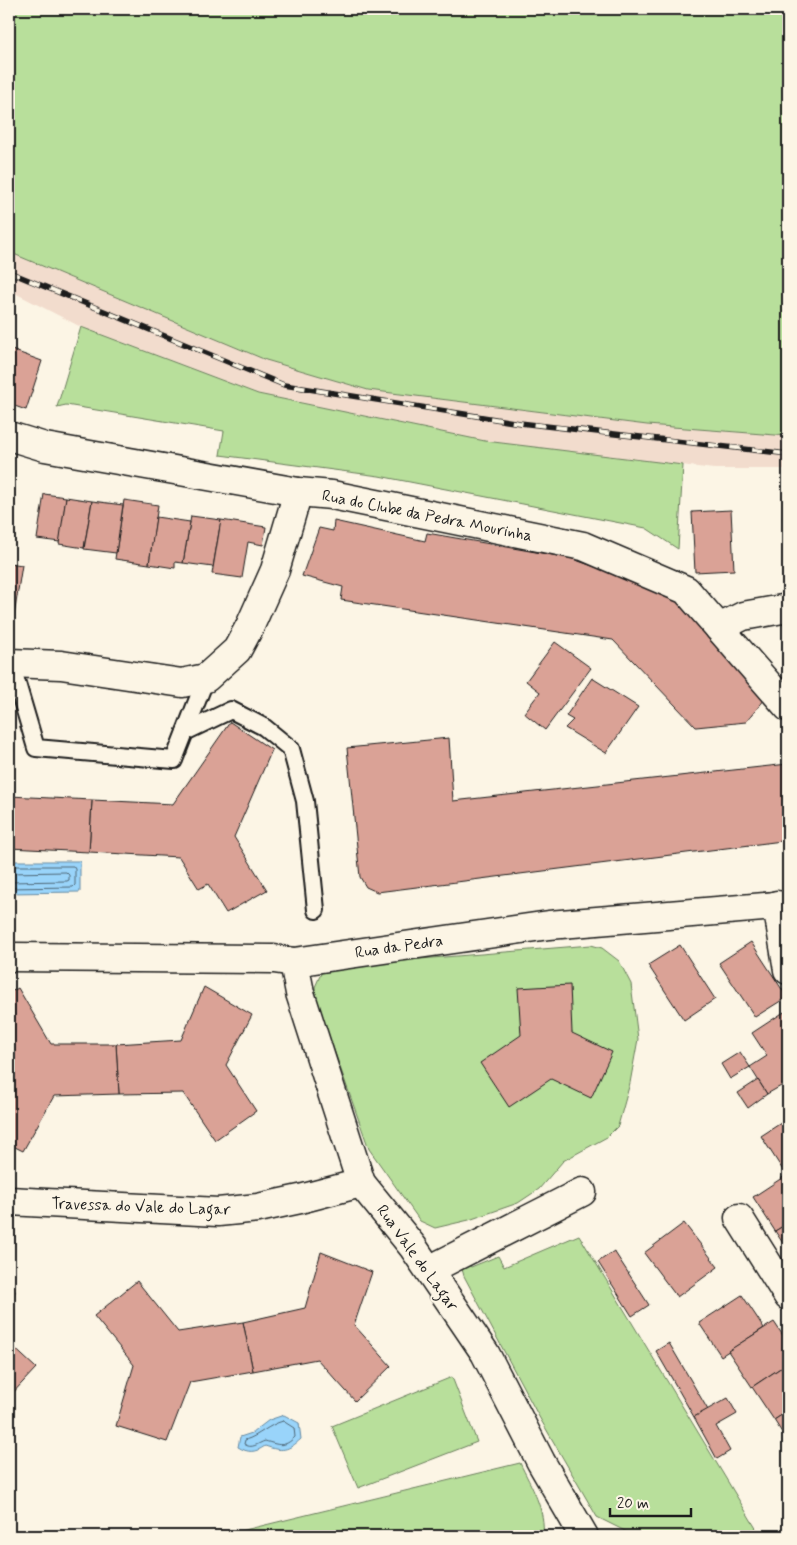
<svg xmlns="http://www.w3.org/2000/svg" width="797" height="1545" font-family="Mynerve,sans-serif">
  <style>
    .built { fill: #f2dccd }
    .green { fill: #b8df9b; stroke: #6a7e5c }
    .water { fill: #99d4fa; stroke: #678aa1 }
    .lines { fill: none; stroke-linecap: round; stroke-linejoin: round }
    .shore { stroke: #4e6675; stroke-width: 1 }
    .building { fill: #daa296; stroke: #1c1c1c }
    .service-casing { stroke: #1c1c1c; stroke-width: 20 }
    .minor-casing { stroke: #1c1c1c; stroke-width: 31 }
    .tertiary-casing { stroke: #1c1c1c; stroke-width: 31 }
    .service { stroke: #fcf5e5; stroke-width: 16 }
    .minor { stroke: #fcf5e5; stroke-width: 28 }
    .tertiary { stroke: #fcf5e5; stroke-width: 28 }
    .rail-casing { stroke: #1c1c1c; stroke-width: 5.5 }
    .rail { stroke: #fcf5e5; stroke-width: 4; stroke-dasharray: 11; stroke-linecap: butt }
    .labels { text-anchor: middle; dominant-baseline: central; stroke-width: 4; stroke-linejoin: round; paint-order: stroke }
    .street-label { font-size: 16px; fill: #1c1c1c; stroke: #fcf5e5 }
  </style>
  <rect width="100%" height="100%" fill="#fcf5e5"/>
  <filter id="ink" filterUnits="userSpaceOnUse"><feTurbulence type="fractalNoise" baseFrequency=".02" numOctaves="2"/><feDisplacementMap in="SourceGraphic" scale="10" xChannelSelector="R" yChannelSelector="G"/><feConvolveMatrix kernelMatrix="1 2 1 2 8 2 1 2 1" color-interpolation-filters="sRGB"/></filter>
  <g filter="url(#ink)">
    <!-- built -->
    <path class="built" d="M 9,252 L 266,360 L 368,390 L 647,425 L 788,436 L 788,469 L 714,469 L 485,441 L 258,394 L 81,327 L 9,290 Z"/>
    <!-- green -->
    <g class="green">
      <path d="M 9,9 L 788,9 L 788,436 L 647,425 L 368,390 L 266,360 L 9,252 Z"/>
      <path d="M 81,327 L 258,394 L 485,441 L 683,465 L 678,549 L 646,528 L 379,476 L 220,455 L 224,431 L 66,405 L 57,407 Z"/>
      <path d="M 591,945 L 602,948 L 619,961 L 631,984 L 638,1039 L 630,1083 L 618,1126 L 607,1137 L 563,1161 L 539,1189 L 518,1203 L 469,1220 L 435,1228 L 420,1221 L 369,1149 L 317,1002 L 315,987 L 323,969 L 335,966 Z"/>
      <path d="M 579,1235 L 760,1535 L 635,1536 L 597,1517 L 538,1415 L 464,1276 L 462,1269 L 465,1262 L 471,1267 L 498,1256 L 504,1267 Z"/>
      <path d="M 452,1377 L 477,1442 L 358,1488 L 332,1426 Z"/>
      <path d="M 520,1463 C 531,1486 546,1510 543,1536 L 220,1536 Z"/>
    </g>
    <!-- water -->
    <g class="water">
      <path d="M 9,861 L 80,861 L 80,892 L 9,893 Z"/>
      <path d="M 284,1415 L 299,1423 L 301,1439 C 288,1451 282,1452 265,1446 C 255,1453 248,1453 238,1447 L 240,1437 L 252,1433 L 269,1420 Z"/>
    </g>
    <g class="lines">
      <!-- shore -->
      <g class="shore">
        <path d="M 9,866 L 73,866 L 75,869 L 75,885 L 73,887 L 9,888"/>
        <path d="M 9,873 L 66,872 L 69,875 L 69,880 L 67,881 L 9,882"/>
        <path d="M 283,1421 L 294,1428 L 295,1437 C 284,1448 279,1445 265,1441 C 258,1443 252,1450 244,1444 L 245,1440 C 259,1436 268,1425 283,1421 Z"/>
      </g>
    </g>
    <!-- building -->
    <g class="building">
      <path d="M 9,349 L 42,361 L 26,410 L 9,404 Z"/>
      <path d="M 9,484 L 13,485 L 9,504 Z"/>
      <path d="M 44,494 L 66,497 L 60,542 L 37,539 Z"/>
      <path d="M 66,497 L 92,501 L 84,548 L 59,544 Z"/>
      <path d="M 124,500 L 158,505 L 149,564 L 115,559 Z"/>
      <path d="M 92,501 L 123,505 L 116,553 L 84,549 Z"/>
      <path d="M 731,510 L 734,570 L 695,572 L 692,512 Z"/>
      <path d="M 191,516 L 221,520 L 213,567 L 183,563 Z"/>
      <path d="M 788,516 L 788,569 L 783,517 Z"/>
      <path d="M 156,517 L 190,522 L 183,563 L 175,562 L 175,568 L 149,564 Z"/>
      <path d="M 221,520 L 266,527 L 263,545 L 248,542 L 242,578 L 212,574 Z"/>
      <path d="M 334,521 L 425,541 L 427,533 L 570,558 L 669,593 L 765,699 L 746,722 L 696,727 L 613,640 L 341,600 L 343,587 L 302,576 L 319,528 L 333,531 Z"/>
      <path d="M 9,563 L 22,565 L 11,635 L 9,635 Z"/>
      <path d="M 555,642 L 591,668 L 545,730 L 524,713 L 540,692 L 526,681 Z"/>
      <path d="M 592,678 L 638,707 L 606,753 L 565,728 L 573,720 L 566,716 Z"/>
      <path d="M 230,722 L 272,750 L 234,837 L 267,890 L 226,913 L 208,884 L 199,889 L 179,857 L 89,852 L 92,800 L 173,804 Z"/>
      <path d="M 449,738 L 453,801 L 788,764 L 788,849 L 782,841 L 377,892 L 366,887 L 360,877 L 347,748 Z"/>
      <path d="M 9,796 L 92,800 L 89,852 L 9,848 Z"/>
      <path d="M 751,942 L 787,997 L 755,1017 L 719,963 Z"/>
      <path d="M 680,945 L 715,999 L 684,1020 L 648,965 Z"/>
      <path d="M 570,985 L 572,1033 L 612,1052 L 591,1098 L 551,1079 L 509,1107 L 480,1063 L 521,1035 L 518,988 Z"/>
      <path d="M 204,987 L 252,1015 L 226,1065 L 256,1111 L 215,1140 L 183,1093 L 119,1094 L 116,1044 L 181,1040 Z"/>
      <path d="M 18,988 L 51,1044 L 116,1044 L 119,1094 L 54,1096 L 23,1151 L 9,1144 L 9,993 Z"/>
      <path d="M 784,1012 L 788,1020 L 788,1082 L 767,1094 L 750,1067 L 767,1056 L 752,1033 Z"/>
      <path d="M 740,1052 L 750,1067 L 730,1079 L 721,1064 Z"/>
      <path d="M 758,1080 L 767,1094 L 748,1108 L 738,1093 Z"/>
      <path d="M 784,1121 L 788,1128 L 788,1174 L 786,1175 L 761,1136 Z"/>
      <path d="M 788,1174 L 788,1223 L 775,1231 L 753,1197 Z"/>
      <path d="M 684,1223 L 718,1267 L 677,1297 L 644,1253 Z"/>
      <path d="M 788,1223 L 788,1251 L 775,1231 Z"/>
      <path d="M 614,1251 L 649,1305 L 632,1316 L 598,1262 Z"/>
      <path d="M 321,1252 L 372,1272 L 354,1325 L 391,1366 L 355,1401 L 317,1359 L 253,1371 L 243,1322 L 305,1308 Z"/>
      <path d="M 137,1281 L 178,1332 L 243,1322 L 253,1371 L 190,1382 L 167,1442 L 116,1426 L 134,1365 L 94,1316 Z"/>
      <path d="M 9,1289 L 15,1291 L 9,1314 Z"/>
      <path d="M 742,1295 L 764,1328 L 721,1356 L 699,1323 Z"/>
      <path d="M 774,1322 L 788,1343 L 788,1363 L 752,1387 L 728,1351 Z"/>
      <path d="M 9,1343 L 36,1368 L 9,1397 Z"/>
      <path d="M 669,1343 L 708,1410 L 694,1417 L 656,1351 Z"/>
      <path d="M 788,1363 L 788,1411 L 774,1420 L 752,1387 Z"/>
      <path d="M 728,1398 L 737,1414 L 716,1426 L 730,1451 L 717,1459 L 694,1417 Z"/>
      <path d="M 788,1411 L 788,1442 L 774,1420 Z"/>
    </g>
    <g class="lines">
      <defs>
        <g id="service">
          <path d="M 11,663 L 36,748 L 174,760 L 206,678"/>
          <path d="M 185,732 L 231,710 L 264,727 L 291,749 L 305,801 L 316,910"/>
        </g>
        <g id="minor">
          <path d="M 9,436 L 45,447 L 298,492 L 332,495 L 583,546 L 686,590 L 788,707"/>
          <path d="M 719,628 L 743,616 L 788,608"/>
          <path d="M 9,663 L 61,665 L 182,683 L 206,678 L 237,650 L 250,626 L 275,570 L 298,492"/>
          <path d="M 777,905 L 788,970"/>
          <path d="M 9,1201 L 218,1212 L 258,1208 L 300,1199 L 361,1183"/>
          <path d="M 739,1218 L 788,1296"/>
          <path d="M 429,1270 L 582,1192"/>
        </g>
        <g id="tertiary">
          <path d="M 9,957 L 274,959 L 294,962 L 549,925 L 788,905"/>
          <path d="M 294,962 L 300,993 L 361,1183 L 413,1247 L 485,1353 L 541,1462 L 584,1536"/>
        </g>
      </defs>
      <!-- service casing -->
      <use href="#service" class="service-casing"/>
      <!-- minor casing -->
      <use href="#minor" class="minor-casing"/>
      <!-- tertiary casing -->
      <use href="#tertiary" class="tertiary-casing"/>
      <!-- service -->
      <use href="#service" class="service"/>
      <!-- minor -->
      <use href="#minor" class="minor"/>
      <!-- tertiary -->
      <use href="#tertiary" class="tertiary"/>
      <defs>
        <path id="rail" d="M 9,272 L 284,385 L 520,423 L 788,454"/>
      </defs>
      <!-- rail casing -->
      <use href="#rail" class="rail-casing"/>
      <!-- rail -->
      <use href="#rail" class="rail"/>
    </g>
  </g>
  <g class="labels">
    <!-- street labels -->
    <g class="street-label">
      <text transform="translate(427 516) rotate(11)">Rua do Clube da Pedra Mourinha</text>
      <text transform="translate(399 947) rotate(-8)">Rua da Pedra</text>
      <text transform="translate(141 1207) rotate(2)">Travessa do Vale do Lagar</text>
      <text transform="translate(417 1258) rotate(54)">Rua Vale do Lagar</text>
    </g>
  </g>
  <!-- margin -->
  <rect width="797" height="1545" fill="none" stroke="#fcf5e5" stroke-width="30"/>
  <rect x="15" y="15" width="767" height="1515" fill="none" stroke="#1c1c1c" stroke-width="2" filter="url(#ink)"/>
  <!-- scale -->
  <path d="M610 1508v8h81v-8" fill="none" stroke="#1c1c1c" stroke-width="2.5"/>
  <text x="617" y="1508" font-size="15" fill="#1c1c1c" stroke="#fcf5e5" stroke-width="4" paint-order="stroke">20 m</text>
</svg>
